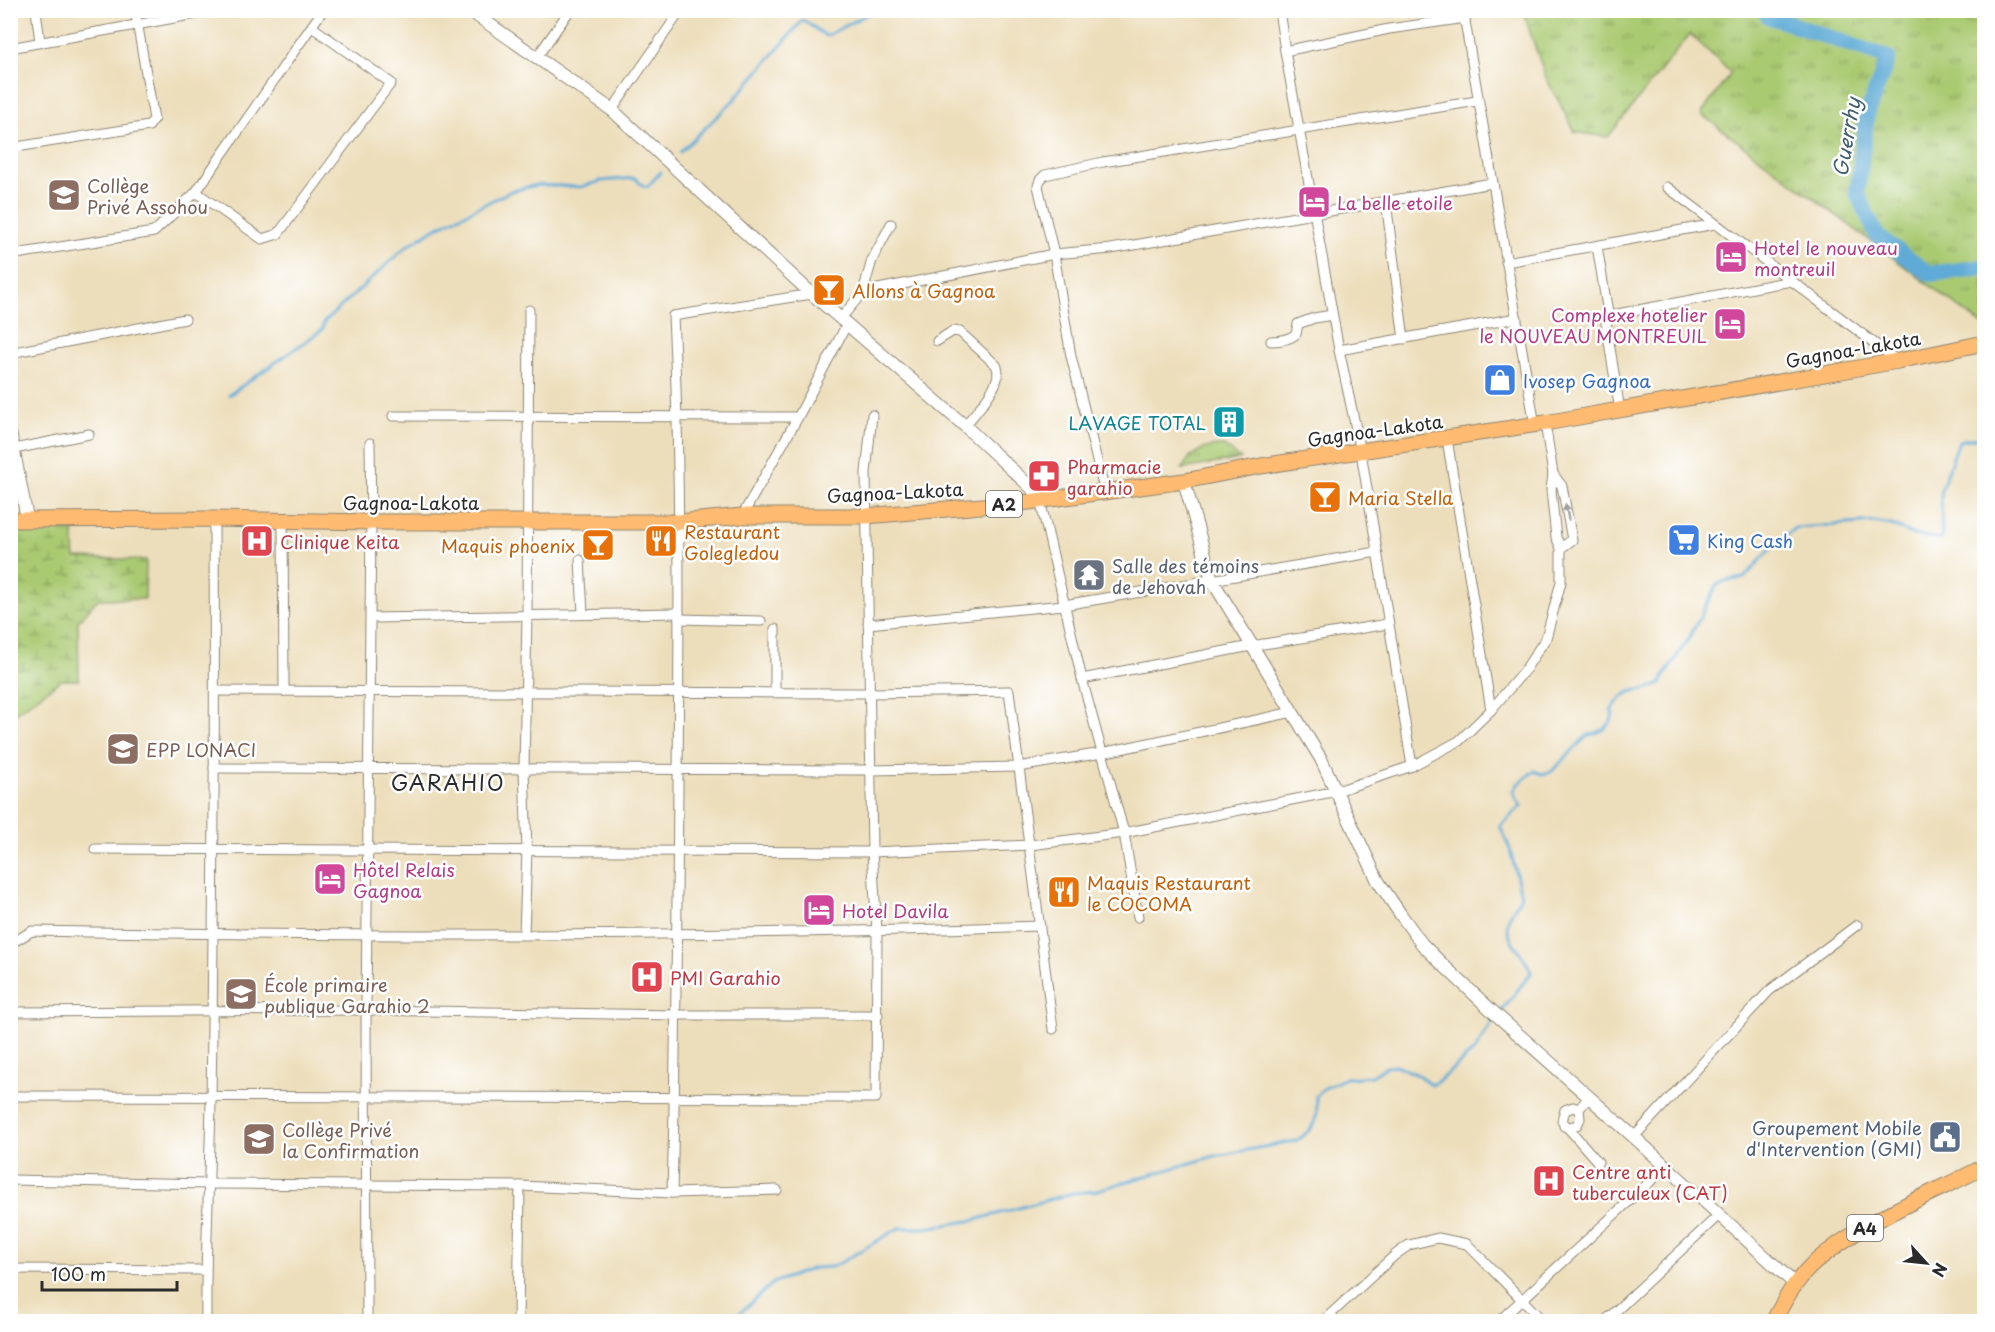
<svg xmlns="http://www.w3.org/2000/svg" width="1995" height="1332" font-family="'Playpen Sans',sans-serif">
  <style>
    .grass { fill: url(#grass-tufts); stroke: #6a7a4e; stroke-width: 1.5 }
    .wetland { fill: url(#wetland-marsh); stroke: #6a7a4e; stroke-width: 1.5 }
    .lines { fill: none; stroke-linecap: round; stroke-linejoin: round }
    .stream { stroke: #5eaad6; stroke-width: 3 }
    .river { stroke: #5eaad6; stroke-width: 16 }
    .minor-casing { stroke: #8c8473; stroke-width: 11 }
    .tertiary-casing { stroke: #8c8473; stroke-width: 14 }
    .primary-casing { stroke: #8c8473; stroke-width: 17 }
    .minor { stroke: #fff; stroke-width: 9 }
    .tertiary { stroke: #fff; stroke-width: 12 }
    .primary { stroke: #febb71; stroke-width: 15 }
    .oneway { fill: #a0a0a0 }
    .labels { text-anchor: middle; dominant-baseline: central; stroke-width: 5; stroke-linejoin: round; paint-order: stroke }
    .shield { fill: #fff; stroke: #6b6b6b; stroke-width: 1.5 }
    .shield-label { font-size: 16px; font-weight: bold; fill: #2b2b2b }
    .education-label { font-size: 18px; fill: #785e54; stroke: #fff; text-anchor: start }
    .hotel-label { font-size: 18px; fill: #b23c85; stroke: #fff; text-anchor: start }
    .food-label { font-size: 18px; fill: #c56008; stroke: #fff; text-anchor: start }
    .street-label { font-size: 18px; fill: #2b2b2b; stroke: #fff }
    .shop-label { font-size: 18px; fill: #366cbe; stroke: #fff; text-anchor: start }
    .culture-label { font-size: 18px; fill: #0d838f; stroke: #fff; text-anchor: end }
    .health-label { font-size: 18px; fill: #be3a42; stroke: #fff; text-anchor: start }
    .worship-label { font-size: 18px; fill: #5b616d; stroke: #fff; text-anchor: start }
    .service-label { font-size: 18px; fill: #4e5e75; stroke: #fff; text-anchor: end }
    .water-label { font-size: 20px; font-style: italic; fill: #3f5e6f; stroke: #fff }
    .quarter-label { font-size: 21px; letter-spacing: 1.5px; fill: #2b2b2b; stroke: #fff }
  </style>
  <defs>
    <pattern id="grass-tufts" width="24" height="20" patternUnits="userSpaceOnUse" patternTransform="scale(1.5)"><rect width="24" height="20" fill="#aaca72"/><path d="M3 7l-1-3M5 7V3M7 7l1-3M15 17l-1-3M17 17v-4M19 17l1-3" fill="none" stroke="#8ba45e"/></pattern>
    <pattern id="wetland-marsh" width="20" height="14" patternUnits="userSpaceOnUse" patternTransform="scale(1.5)"><rect width="20" height="14" fill="#aaca72"/><path d="M1 5h8M5 5V1M11 12h8M15 12V8" fill="none" stroke="#8ba45e"/></pattern>
  </defs>
  <rect width="100%" height="100%" fill="#fff"/>
  <filter id="ink" filterUnits="userSpaceOnUse"><feTurbulence type="fractalNoise" baseFrequency=".0167" numOctaves="2"/><feDisplacementMap in="SourceGraphic" scale="12" xChannelSelector="R" yChannelSelector="G"/><feConvolveMatrix kernelMatrix="1 2 1 2 8 2 1 2 1" color-interpolation-filters="sRGB"/></filter>
  <filter id="wash" filterUnits="userSpaceOnUse"><feTurbulence type="fractalNoise" baseFrequency=".008" numOctaves="4" result="noise"/><feDisplacementMap in="SourceGraphic" scale="24" xChannelSelector="R" yChannelSelector="G"/><feGaussianBlur stdDeviation="1.35" result="paint"/><feColorMatrix in="noise" values="0 0 0 0 0 0 0 0 0 0 0 0 0 0 0 0 0 1.4 0 .05"/><feComposite in="paint" operator="in"/></filter>
  <g filter="url(#wash)">
    <rect width="100%" height="100%" fill="#eddebb"/>
    <!-- grass -->
    <g class="grass">
      <path d="M 1523,11 L 1984,11 L 1984,326 L 1701,114 L 1731,73 L 1690,34 L 1608,137 L 1575,132 L 1545,76 Z"/>
      <path d="M 1224,446 L 1241,459 L 1182,469 C 1192,451 1204,446 1224,446 Z"/>
    </g>
    <!-- wetland -->
    <path class="wetland" d="M 26,527 L 73,529 L 75,558 L 146,560 L 145,599 L 98,599 L 78,621 L 79,680 L 61,680 L 11,716 L 11,528 Z"/>
    <g class="lines">
      <!-- stream -->
      <g class="stream">
        <path d="M 680,152 L 732,102 L 803,20 L 826,36 L 875,10"/>
        <path d="M 229,395 L 322,330 L 324,322 L 407,246 L 438,227 L 511,191 L 537,185 L 581,187 L 601,181 L 635,178 L 641,184 L 647,187 L 661,172"/>
        <path d="M 1499,1014 L 1531,973 C 1527,956 1503,939 1508,921 C 1510,912 1518,904 1521,895 L 1510,849 L 1500,826 L 1521,806 L 1513,792 L 1518,784 L 1534,771 L 1542,774 L 1551,772 L 1587,736 L 1603,730 L 1610,723 L 1613,714 L 1611,711 C 1630,682 1634,696 1661,684 L 1664,676 L 1689,638 L 1717,585 L 1725,581 L 1744,578 L 1775,544 L 1795,528 L 1874,522 L 1891,525 L 1914,535 L 1942,539 L 1941,490 L 1959,441 L 1984,436"/>
        <path d="M 730,1322 L 773,1283 L 814,1268 L 831,1267 L 840,1263 L 899,1228 L 925,1228 L 975,1220 L 1073,1193 L 1094,1191 L 1215,1156 L 1296,1141 C 1315,1129 1319,1118 1316,1096 L 1323,1089 L 1346,1078 L 1372,1076 L 1386,1067 L 1395,1065 L 1418,1075 L 1432,1085 L 1440,1080 L 1475,1050 L 1494,1019"/>
      </g>
      <!-- river -->
      <path class="river" d="M 1765,10 L 1768,16 L 1888,58 L 1867,114 L 1857,193 L 1877,236 L 1930,274 L 1984,267"/>
    </g>
  </g>
  <g filter="url(#ink)">
    <g class="lines">
      <defs>
        <g id="minor">
          <path d="M 36,10 L 40,42"/>
          <path d="M 1279,10 L 1285,51 L 1339,350 L 1361,452 L 1412,766"/>
          <path d="M 1463,10 L 1535,425"/>
          <path d="M 10,48 L 218,10"/>
          <path d="M 1285,51 L 1389,29 L 1466,18"/>
          <path d="M 537,57 L 570,10"/>
          <path d="M 612,110 L 681,10"/>
          <path d="M 10,148 L 149,126 L 154,119 L 135,10"/>
          <path d="M 1667,187 L 1898,361"/>
          <path d="M 196,192 L 262,239 L 278,234 L 391,83 L 312,27"/>
          <path d="M 1386,202 L 1404,339"/>
          <path d="M 1597,246 L 1609,319"/>
          <path d="M 10,255 L 154,232 L 196,192 L 323,10"/>
          <path d="M 1506,262 L 1715,224"/>
          <path d="M 863,292 L 872,260 L 891,224"/>
          <path d="M 841,318 L 863,292 L 1054,254 L 1111,249 L 1492,183"/>
          <path d="M 937,341 L 953,331 L 960,332 L 996,365 C 1006,382 975,412 965,426"/>
          <path d="M 1271,341 C 1280,341 1289,340 1296,334 L 1298,324 L 1314,318 L 1332,315"/>
          <path d="M 1339,350 L 1517,318"/>
          <path d="M 10,353 L 185,319"/>
          <path d="M 1620,411 L 1606,323 L 1612,315 L 1791,281"/>
          <path d="M 393,416 L 798,417"/>
          <path d="M 1447,439 L 1491,710"/>
          <path d="M 14,449 L 89,434"/>
          <path d="M 1553,474 L 1562,486 L 1572,540 L 1561,548"/>
          <path d="M 1105,493 L 1071,356 L 1054,254 L 1038,186 L 1040,180 L 1045,175 L 1103,162 L 1477,101"/>
          <path d="M 1040,500 L 1082,679 L 1124,833 L 1138,917"/>
          <path d="M 742,516 L 798,417 L 847,324"/>
          <path d="M 283,519 L 284,691"/>
          <path d="M 580,560 L 583,614"/>
          <path d="M 371,618 L 679,613"/>
          <path d="M 679,619 L 761,621"/>
          <path d="M 868,624 L 1064,605 L 1377,552"/>
          <path d="M 775,629 L 775,691"/>
          <path d="M 1082,679 L 1251,646 L 1388,624"/>
          <path d="M 215,691 L 869,693 L 1009,691 L 1053,1029"/>
          <path d="M 214,768 L 871,770 L 1018,767 L 1102,753 L 1293,712"/>
          <path d="M 95,849 L 872,852 L 1030,845 L 1124,833 L 1337,791 L 1412,766 L 1459,741 L 1491,710 L 1525,670 L 1546,638 L 1561,582 L 1561,548 L 1556,537 L 1551,490 L 1553,474 L 1545,423"/>
          <path d="M 524,935 L 527,850 L 524,769 L 527,615 L 529,310"/>
          <path d="M 10,944 L 32,931 C 368,937 704,937 1040,926"/>
          <path d="M 10,1012 L 366,1010 L 676,1015 L 878,1015"/>
          <path d="M 10,1096 L 876,1098 L 877,932 L 872,852 L 866,473 L 872,415"/>
          <path d="M 1579,1109 L 1573,1107 L 1565,1110 L 1562,1121 L 1598,1162"/>
          <path d="M 1564,1126 L 1569,1127 L 1577,1125 L 1580,1119 L 1579,1109 L 1589,1097"/>
          <path d="M 1634,1137 L 1769,991 L 1857,925"/>
          <path d="M 10,1180 L 210,1184 L 520,1186 L 672,1193 L 777,1190"/>
          <path d="M 672,1193 C 676,1056 677,920 678,784 C 679,628 681,472 673,316 L 812,294"/>
          <path d="M 10,1269 L 205,1270"/>
          <path d="M 206,1322 C 205,1247 210,1173 211,1099 C 214,906 215,712 214,519"/>
          <path d="M 367,1322 L 366,1010 L 371,522 L 370,443"/>
          <path d="M 518,1322 L 520,1186"/>
          <path d="M 1322,1322 L 1395,1255 L 1409,1245 L 1438,1238 L 1467,1244 L 1544,1322"/>
          <path d="M 1498,1322 L 1666,1167"/>
          <path d="M 1604,1322 L 1719,1215"/>
        </g>
        <g id="tertiary">
          <path d="M 469,10 L 612,110 L 812,294 L 965,426 L 1037,493 L 1040,500"/>
          <path d="M 10,432 L 27,518"/>
          <path d="M 1184,481 L 1212,580 L 1321,759 L 1378,881 L 1401,915 L 1422,944 L 1441,963 L 1491,1010 L 1634,1137 L 1795,1284"/>
        </g>
        <g id="primary">
          <path d="M 10,520 L 214,519 L 371,522 L 678,522 L 742,516 L 866,516 L 1029,502 L 1184,481 L 1261,466 L 1545,423 L 1898,361 L 1984,343"/>
          <path d="M 1773,1322 C 1784,1301 1795,1281 1812,1265 C 1858,1223 1929,1195 1984,1167"/>
        </g>
      </defs>
      <!-- minor casing -->
      <use href="#minor" class="minor-casing"/>
      <!-- tertiary casing -->
      <use href="#tertiary" class="tertiary-casing"/>
      <!-- primary casing -->
      <use href="#primary" class="primary-casing"/>
      <!-- minor -->
      <use href="#minor" class="minor"/>
      <!-- tertiary -->
      <use href="#tertiary" class="tertiary"/>
      <!-- primary -->
      <use href="#primary" class="primary"/>
    </g>
    <!-- one-way arrows -->
    <defs><path id="oneway-solid" d="M-6-.8H1V-3.2L6.5 0L1 3.2V.8H-6Z" transform="scale(1.5)"/></defs>
    <use class="oneway" href="#oneway-solid" transform="translate(1567 512) rotate(-101)"/>
  </g>
  <!-- icons -->
  <defs>
    <symbol id="school-square" viewBox="-11 -11 22 22"><rect x="-9" y="-9" width="18" height="18" rx="4" fill="#8d6e63" stroke="#fff"/><path d="M0-5L7-2L0 1L-7-2ZM-4 1L0 2.5L4 1V4Q0 6-4 4Z" fill="#fff"/></symbol>
    <symbol id="hotel-square" viewBox="-11 -11 22 22"><rect x="-9" y="-9" width="18" height="18" rx="4" fill="#d1479c" stroke="#fff"/><path d="M-6-4.5h1.5V1H6V5H4.5V3h-9V5H-6ZM-4 0a1.8 1.8 0 1 1 3.6 0ZM.5 0V-2.5h3Q6-2.5 6 0Z" fill="#fff"/></symbol>
    <symbol id="bar-square" viewBox="-11 -11 22 22"><rect x="-9" y="-9" width="18" height="18" rx="4" fill="#e8710a" stroke="#fff"/><path d="M-6-5H6L.8 .8V4.5H3.5V6h-7V4.5H-.8V.8Z" fill="#fff"/></symbol>
    <symbol id="shop-square" viewBox="-11 -11 22 22"><rect x="-9" y="-9" width="18" height="18" rx="4" fill="#3f7fe0" stroke="#fff"/><path d="M-5-2.5h2.3a2.7 3.5 0 0 1 5.4 0H5L5.5 6h-11ZM-1.5-2.5h3a1.5 2.3 0 0 0-3 0Z" fill="#fff"/></symbol>
    <symbol id="building-square" viewBox="-11 -11 22 22"><rect x="-9" y="-9" width="18" height="18" rx="4" fill="#0f9aa8" stroke="#fff"/><path d="M-4-6H4V6H1V3H-1V6H-4ZM-2.5-4.3h1.7v1.8h-1.7ZM.8-4.3h1.7v1.8H.8ZM-2.5-1h1.7V.8h-1.7ZM.8-1h1.7V.8H.8Z" fill="#fff"/></symbol>
    <symbol id="pharmacy-square" viewBox="-11 -11 22 22"><rect x="-9" y="-9" width="18" height="18" rx="4" fill="#e0444e" stroke="#fff"/><path d="M-2-6h4v4h4v4h-4v4h-4v-4h-4v-4h4Z" fill="#fff"/></symbol>
    <symbol id="supermarket-square" viewBox="-11 -11 22 22"><rect x="-9" y="-9" width="18" height="18" rx="4" fill="#3f7fe0" stroke="#fff"/><path d="M-6-5.5h2.5l.6 2H6L4.5 2H-2.5L-4.4-4H-6ZM-1.5 3.2a1.3 1.3 0 1 0 .1 0ZM3 3.2a1.3 1.3 0 1 0 .1 0Z" fill="#fff"/></symbol>
    <symbol id="hospital-square" viewBox="-11 -11 22 22"><rect x="-9" y="-9" width="18" height="18" rx="4" fill="#e0444e" stroke="#fff"/><path d="M-5-5h3v3.5h4V-5h3V5h-3V1.5h-4V5h-3Z" fill="#fff"/></symbol>
    <symbol id="restaurant-square" viewBox="-11 -11 22 22"><rect x="-9" y="-9" width="18" height="18" rx="4" fill="#e8710a" stroke="#fff"/><path d="M-5-6h1v4h1v-4h1v4h1v-4h1v5L-1.5 .5V6h-2V.5L-5-1ZM5-6V6H3V1.5H1.5Q1.5-4 5-6Z" fill="#fff"/></symbol>
    <symbol id="temple-square" viewBox="-11 -11 22 22"><rect x="-9" y="-9" width="18" height="18" rx="4" fill="#6b7280" stroke="#fff"/><path d="M0-6L5-2H3V0L6.5 2.5H4V6H1.5V3h-3V6H-4V2.5H-6.5L-3 0V-2H-5Z" fill="#fff"/></symbol>
    <symbol id="civic-square" viewBox="-11 -11 22 22"><rect x="-9" y="-9" width="18" height="18" rx="4" fill="#5c6f8a" stroke="#fff"/><path d="M-.6-6.5H3V-4.5H.6V-3L4-1V1h2V6H-6V1h2V-1L-.6-3ZM-1.2 2.5V6h2.4V2.5Z" fill="#fff"/></symbol>
    <symbol id="university-square" viewBox="-11 -11 22 22"><rect x="-9" y="-9" width="18" height="18" rx="4" fill="#8d6e63" stroke="#fff"/><path d="M0-5L7-2L0 1L-7-2ZM-4 1L0 2.5L4 1V4Q0 6-4 4Z" fill="#fff"/></symbol>
  </defs>
  <g fill-rule="evenodd">
    <use href="#school-square" x="45" y="176" width="38" height="38"/>
    <use href="#hotel-square" x="1295" y="183" width="38" height="38"/>
    <use href="#hotel-square" x="1712" y="238" width="38" height="38"/>
    <use href="#bar-square" x="810" y="271" width="38" height="38"/>
    <use href="#hotel-square" x="1711" y="305" width="38" height="38"/>
    <use href="#shop-square" x="1481" y="361" width="38" height="38"/>
    <use href="#building-square" x="1210" y="403" width="38" height="38"/>
    <use href="#pharmacy-square" x="1025" y="457" width="38" height="38"/>
    <use href="#bar-square" x="1306" y="478" width="38" height="38"/>
    <use href="#supermarket-square" x="1665" y="521" width="38" height="38"/>
    <use href="#hospital-square" x="238" y="522" width="38" height="38"/>
    <use href="#restaurant-square" x="642" y="522" width="38" height="38"/>
    <use href="#bar-square" x="579" y="526" width="38" height="38"/>
    <use href="#temple-square" x="1070" y="556" width="38" height="38"/>
    <use href="#school-square" x="104" y="730" width="38" height="38"/>
    <use href="#hotel-square" x="311" y="860" width="38" height="38"/>
    <use href="#restaurant-square" x="1045" y="873" width="38" height="38"/>
    <use href="#hotel-square" x="800" y="891" width="38" height="38"/>
    <use href="#hospital-square" x="628" y="958" width="38" height="38"/>
    <use href="#school-square" x="222" y="975" width="38" height="38"/>
    <use href="#civic-square" x="1926" y="1118" width="38" height="38"/>
    <use href="#university-square" x="240" y="1120" width="38" height="38"/>
    <use href="#hospital-square" x="1530" y="1162" width="38" height="38"/>
  </g>
  <g class="labels">
    <!-- shield labels -->
    <g class="shield">
      <rect x="986" y="491" width="36" height="26" rx="4.5"/>
      <rect x="1847" y="1215" width="36" height="26" rx="4.5"/>
    </g>
    <g class="shield-label">
      <text x="1004" y="504">A2</text>
      <text x="1865" y="1228">A4</text>
    </g>
    <!-- education labels -->
    <g class="education-label">
      <text x="87" y="185">Collège<tspan x="87" dy="21">Privé Assohou</tspan></text>
      <text x="146" y="749">EPP LONACI</text>
      <text x="264" y="984">École primaire<tspan x="264" dy="21">publique Garahio 2</tspan></text>
      <text x="282" y="1129">Collège Privé<tspan x="282" dy="21">la Confirmation</tspan></text>
    </g>
    <!-- hotel labels -->
    <g class="hotel-label">
      <text x="1337" y="202">La belle etoile</text>
      <text x="1754" y="247">Hotel le nouveau<tspan x="1754" dy="21">montreuil</tspan></text>
      <text x="1707" y="314" text-anchor="end">Complexe hotelier<tspan x="1707" dy="21">le NOUVEAU MONTREUIL</tspan></text>
      <text x="353" y="869">Hôtel Relais<tspan x="353" dy="21">Gagnoa</tspan></text>
      <text x="842" y="910">Hotel Davila</text>
    </g>
    <!-- food labels -->
    <g class="food-label">
      <text x="852" y="290">Allons à Gagnoa</text>
      <text x="1348" y="497">Maria Stella</text>
      <text x="684" y="531">Restaurant<tspan x="684" dy="21">Golegledou</tspan></text>
      <text x="575" y="545" text-anchor="end">Maquis phoenix</text>
      <text x="1087" y="882">Maquis Restaurant<tspan x="1087" dy="21">le COCOMA</tspan></text>
    </g>
    <!-- street labels -->
    <g class="street-label">
      <text transform="translate(1853 349) rotate(-10)">Gagnoa-Lakota</text>
      <text transform="translate(1375 430) rotate(-8)">Gagnoa-Lakota</text>
      <text transform="translate(895 492) rotate(-3)">Gagnoa-Lakota</text>
      <text x="411" y="502">Gagnoa-Lakota</text>
    </g>
    <!-- shop labels -->
    <g class="shop-label">
      <text x="1523" y="380">Ivosep Gagnoa</text>
      <text x="1707" y="540">King Cash</text>
    </g>
    <!-- culture labels -->
    <g class="culture-label">
      <text x="1206" y="422">LAVAGE TOTAL</text>
    </g>
    <!-- health labels -->
    <g class="health-label">
      <text x="1067" y="466">Pharmacie<tspan x="1067" dy="21">garahio</tspan></text>
      <text x="280" y="541">Clinique Keita</text>
      <text x="670" y="977">PMI Garahio</text>
      <text x="1572" y="1171">Centre anti<tspan x="1572" dy="21">tuberculeux (CAT)</tspan></text>
    </g>
    <!-- worship labels -->
    <g class="worship-label">
      <text x="1112" y="565">Salle des témoins<tspan x="1112" dy="21">de Jehovah</tspan></text>
    </g>
    <!-- service labels -->
    <g class="service-label">
      <text x="1922" y="1127">Groupement Mobile<tspan x="1922" dy="21">d'Intervention (GMI)</tspan></text>
    </g>
    <!-- water labels -->
    <g class="water-label">
      <text transform="translate(1846 137) rotate(-80)">Guerrhy</text>
    </g>
    <!-- quarter labels -->
    <g class="quarter-label">
      <text x="448" y="782">GARAHIO</text>
    </g>
  </g>
  <!-- margin -->
  <rect width="1995" height="1332" fill="none" stroke="#fff" stroke-width="36"/>
  <!-- north arrow -->
  <g transform="translate(1926 1263) rotate(117)" stroke="#ffffff" stroke-width="4.5" paint-order="stroke">
  <path d="M0-4.5L10 22L0 15L-10 22Z" fill="#2b2b2b"/>
  <text y="-9" font-size="16" font-weight="bold" text-anchor="middle" fill="#2b2b2b">N</text>
  </g>
  <!-- scale -->
  <path d="M42 1281v9h135v-9" fill="none" stroke="#2b2b2b" stroke-width="3"/>
  <text x="51" y="1281" font-size="18" fill="#2b2b2b" stroke="#ffffff" stroke-width="4.5" paint-order="stroke">100 m</text>
</svg>
